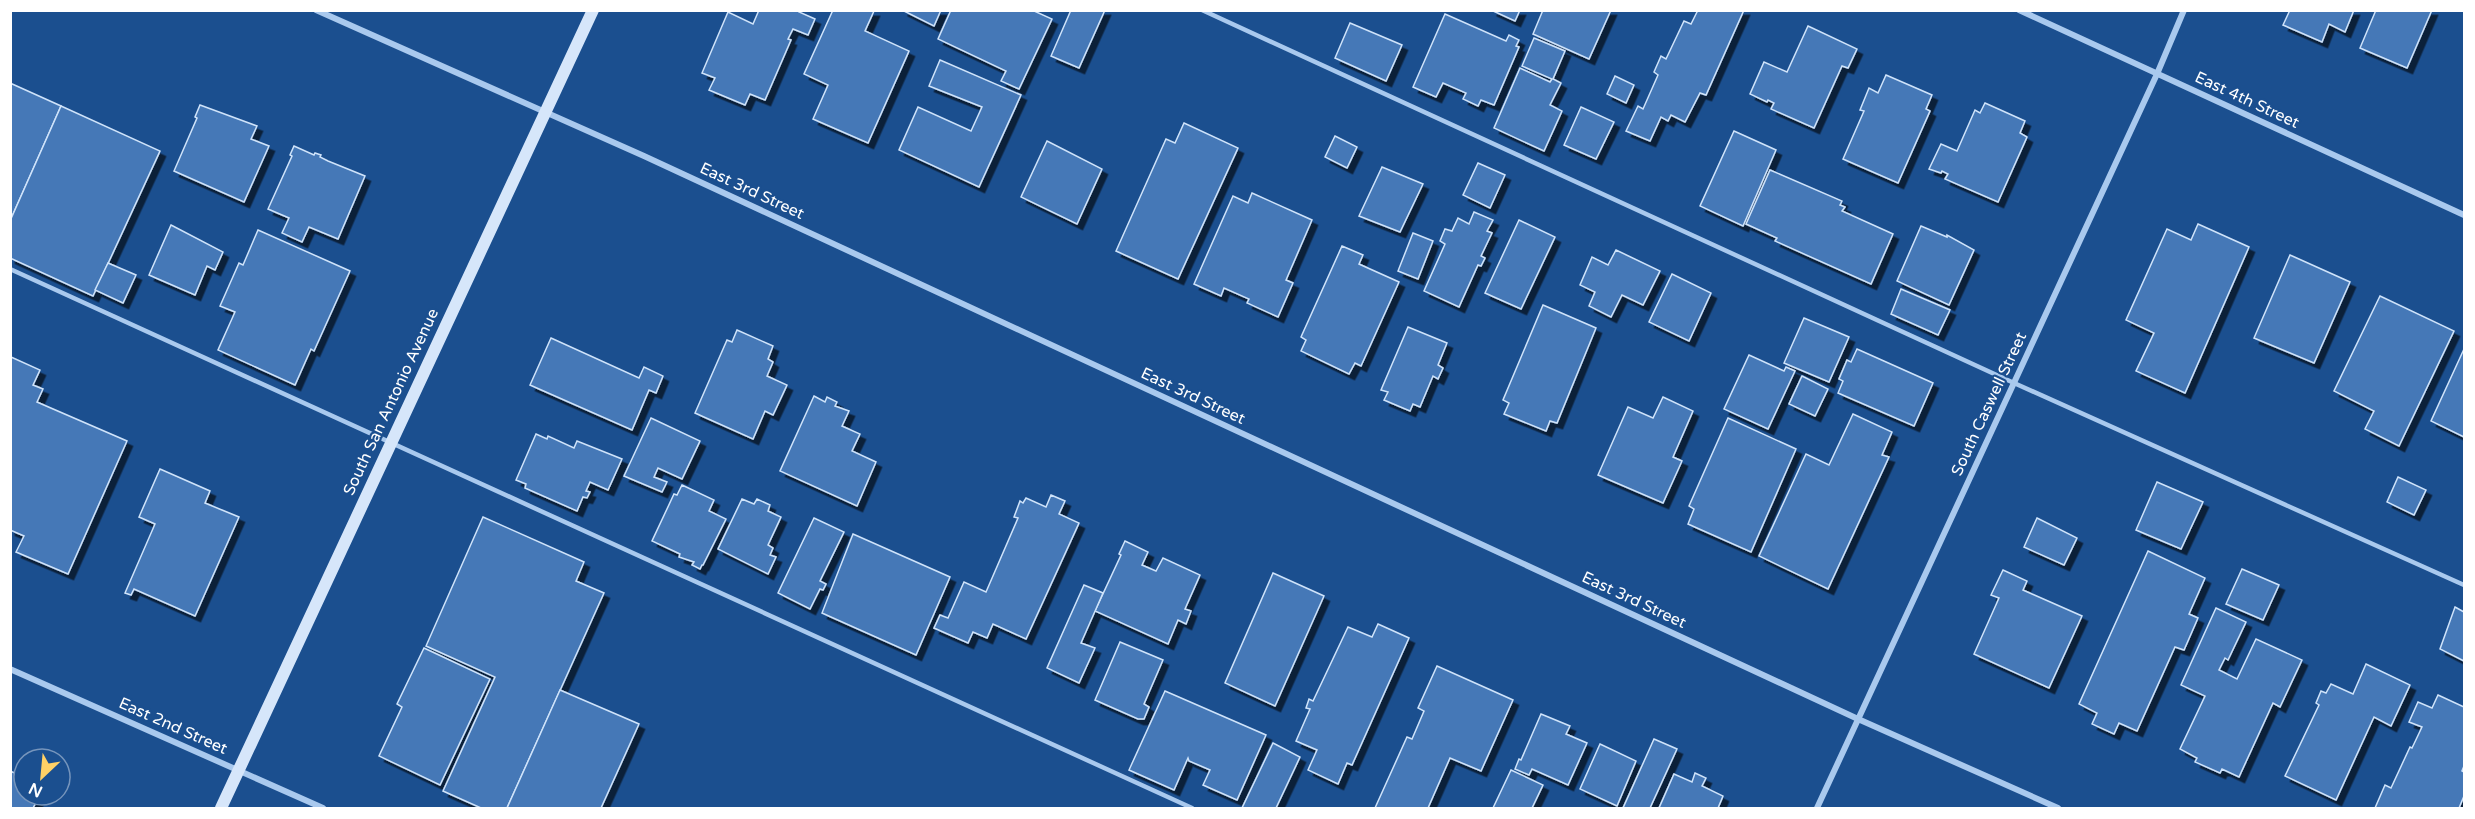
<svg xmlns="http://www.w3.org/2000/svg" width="2475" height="819" font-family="'Varela Round',sans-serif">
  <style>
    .building { fill: #4478b7; stroke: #cfe3fa; stroke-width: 1.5; filter: url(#shadow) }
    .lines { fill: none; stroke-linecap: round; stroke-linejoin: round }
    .service { stroke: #a9c9ee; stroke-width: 4.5 }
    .minor { stroke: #a9c9ee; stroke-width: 6 }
    .secondary { stroke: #d6e6fa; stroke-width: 12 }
    .labels { text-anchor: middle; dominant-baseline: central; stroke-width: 4.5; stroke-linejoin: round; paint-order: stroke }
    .street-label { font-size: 16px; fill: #fff; stroke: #1b4f8f }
  </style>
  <defs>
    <filter id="shadow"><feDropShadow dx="5.5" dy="5.5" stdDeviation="0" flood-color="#0009"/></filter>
  </defs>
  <rect width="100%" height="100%" fill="#1b4f8f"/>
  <!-- building -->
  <g class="building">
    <path d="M 759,10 L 800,10 L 799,12 L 815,19 L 808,35 L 793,29 L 788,39 L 791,40 L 765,100 L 750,94 L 745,105 L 709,90 L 715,78 L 702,73 L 728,12 L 753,24 Z"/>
    <path d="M 833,10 L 874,11 L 865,31 L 909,51 L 868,143 L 813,119 L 828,85 L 804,74 Z"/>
    <path d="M 902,10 L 941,10 L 934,26 Z"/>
    <path d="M 951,10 L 1032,10 L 1052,19 L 1019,89 L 1001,81 L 1006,71 L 938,39 Z"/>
    <path d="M 1071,10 L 1105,10 L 1079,68 L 1051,56 Z"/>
    <path d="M 1491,10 L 1520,10 L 1515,21 Z"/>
    <path d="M 1543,10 L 1611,10 L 1589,59 L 1533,34 Z"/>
    <path d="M 1698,10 L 1744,10 L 1706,95 L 1700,93 L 1685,122 L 1671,115 L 1668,121 L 1661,117 L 1650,141 L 1626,131 L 1638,106 L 1643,109 L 1658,75 L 1654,72 L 1661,56 L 1666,59 L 1684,21 L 1691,24 Z"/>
    <path d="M 2290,10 L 2354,10 L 2345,32 L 2329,24 L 2322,42 L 2283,25 Z"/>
    <path d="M 2376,10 L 2432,10 L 2407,68 L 2360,48 Z"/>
    <path d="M 1445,14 L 1506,41 L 1509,35 L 1519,40 L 1516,46 L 1519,47 L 1494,105 L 1481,100 L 1478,106 L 1463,99 L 1466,93 L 1443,83 L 1436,97 L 1413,87 Z"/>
    <path d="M 1350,23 L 1402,45 L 1386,81 L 1335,58 Z"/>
    <path d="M 1808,26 L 1857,49 L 1848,68 L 1842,66 L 1814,128 L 1771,109 L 1774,103 L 1768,100 L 1767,102 L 1750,94 L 1764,62 L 1787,72 Z"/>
    <path d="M 1534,38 L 1565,51 L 1553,79 L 1561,83 L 1550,105 L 1562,111 L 1544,151 L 1494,128 L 1520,68 L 1550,82 L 1552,79 L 1522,66 Z"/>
    <path d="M 940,60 L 1021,95 L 979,187 L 899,150 L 918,107 L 971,131 L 982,107 L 929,86 Z"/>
    <path d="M 1886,75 L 1932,95 L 1926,109 L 1930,111 L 1898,183 L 1843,159 L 1864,111 L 1860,110 L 1869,88 L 1878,93 Z"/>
    <path d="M 1615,76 L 1634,85 L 1626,103 L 1607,94 Z"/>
    <path d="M 10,83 L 61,106 L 10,221 Z"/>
    <path d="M 1985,103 L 2025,121 L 2020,133 L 2027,137 L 1998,202 L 1945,179 L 1948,174 L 1942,171 L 1941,173 L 1929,169 L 1941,144 L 1957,151 L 1975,110 L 1980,113 Z"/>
    <path d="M 200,105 L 257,126 L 251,139 L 269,146 L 244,202 L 174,171 L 197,118 L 195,117 Z"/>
    <path d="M 61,106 L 160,151 L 93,296 L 10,258 L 10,221 Z"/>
    <path d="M 1581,107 L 1614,122 L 1596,159 L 1564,145 Z"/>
    <path d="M 1184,123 L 1238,148 L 1178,279 L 1116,251 L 1166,139 L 1175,143 Z"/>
    <path d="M 1734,131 L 1776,150 L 1743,226 L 1700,206 Z"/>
    <path d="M 1335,136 L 1357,147 L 1347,168 L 1325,157 Z"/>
    <path d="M 1047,141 L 1102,169 L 1077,224 L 1021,197 Z"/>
    <path d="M 294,146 L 314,155 L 315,153 L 321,155 L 320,157 L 328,161 L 365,176 L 338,239 L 309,227 L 302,242 L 282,233 L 289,218 L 268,209 L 292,156 L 290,155 Z"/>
    <path d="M 1478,163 L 1505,175 L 1490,208 L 1463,195 Z"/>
    <path d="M 1382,167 L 1423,184 L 1400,232 L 1359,216 Z"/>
    <path d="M 1770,170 L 1842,201 L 1840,205 L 1845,207 L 1842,211 L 1893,234 L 1871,284 L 1775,241 L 1777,238 L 1746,224 Z"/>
    <path d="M 1252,193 L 1312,220 L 1286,280 L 1293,283 L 1278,317 L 1247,303 L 1249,299 L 1224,288 L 1221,296 L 1194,284 L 1233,196 L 1248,203 Z"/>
    <path d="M 1474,212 L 1493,220 L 1487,231 L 1492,233 L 1481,256 L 1485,258 L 1481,266 L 1478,265 L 1459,307 L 1424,291 L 1445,244 L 1440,241 L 1445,229 L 1452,231 L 1458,218 L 1469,224 Z"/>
    <path d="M 1519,220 L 1555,237 L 1521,309 L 1485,293 Z"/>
    <path d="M 2198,224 L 2249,247 L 2185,393 L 2136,371 L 2154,333 L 2126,320 L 2167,229 L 2191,240 Z"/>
    <path d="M 171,225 L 223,252 L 215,270 L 207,266 L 195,295 L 149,275 Z"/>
    <path d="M 1921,226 L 1947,237 L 1947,235 L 1974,250 L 1949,305 L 1897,281 Z"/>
    <path d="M 258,230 L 350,271 L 314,351 L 311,349 L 295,385 L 218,350 L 235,312 L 220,306 L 239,263 L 243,265 Z"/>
    <path d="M 1413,233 L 1433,241 L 1418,279 L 1398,271 Z"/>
    <path d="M 1342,246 L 1363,255 L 1359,264 L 1399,282 L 1361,366 L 1355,363 L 1349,374 L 1301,351 L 1306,340 L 1301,337 Z"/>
    <path d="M 1616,250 L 1660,271 L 1643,305 L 1622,295 L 1611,317 L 1589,306 L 1595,292 L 1580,285 L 1592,257 L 1608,265 Z"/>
    <path d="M 2290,255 L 2350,282 L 2314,363 L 2254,338 Z"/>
    <path d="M 108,263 L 136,275 L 123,303 L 95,290 Z"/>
    <path d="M 1672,274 L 1711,293 L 1689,341 L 1649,322 Z"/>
    <path d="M 1901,289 L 1950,310 L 1938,335 L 1891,314 Z"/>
    <path d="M 2380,296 L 2454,331 L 2399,446 L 2365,429 L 2374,411 L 2334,391 Z"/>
    <path d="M 1543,305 L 1596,328 L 1557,423 L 1550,421 L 1546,431 L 1504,414 L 1509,403 L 1503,400 Z"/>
    <path d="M 1804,318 L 1849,337 L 1829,382 L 1784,363 Z"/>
    <path d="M 1408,327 L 1447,343 L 1438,365 L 1443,368 L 1438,379 L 1433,376 L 1420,407 L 1413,404 L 1410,411 L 1384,400 L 1388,392 L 1381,390 Z"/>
    <path d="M 737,330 L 773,346 L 768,359 L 773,362 L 767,376 L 787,385 L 773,415 L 765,411 L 753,439 L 695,413 L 727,340 L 732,342 Z"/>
    <path d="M 551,338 L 639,378 L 644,367 L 663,376 L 656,393 L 649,390 L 632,430 L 530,385 Z"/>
    <path d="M 1857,349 L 1933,383 L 1914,426 L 1838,393 L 1843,381 L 1839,379 L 1847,360 L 1851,362 Z"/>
    <path d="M 2464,349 L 2464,437 L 2431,421 Z"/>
    <path d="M 1749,355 L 1784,371 L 1786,367 L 1795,371 L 1768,429 L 1724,409 Z"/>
    <path d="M 11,357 L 40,370 L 33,385 L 43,389 L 37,402 L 127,441 L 68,574 L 16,552 L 24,536 L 10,530 Z"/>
    <path d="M 1802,376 L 1828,389 L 1815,416 L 1789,404 Z"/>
    <path d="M 814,396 L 825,402 L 827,397 L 837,402 L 835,406 L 849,411 L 842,426 L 860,434 L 852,451 L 876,462 L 857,506 L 780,471 Z"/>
    <path d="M 1663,397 L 1693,411 L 1673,457 L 1682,461 L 1663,503 L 1598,475 L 1628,407 L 1653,418 Z"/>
    <path d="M 1853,414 L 1892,432 L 1882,455 L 1889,457 L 1828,589 L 1759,556 L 1806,454 L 1829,465 Z"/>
    <path d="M 651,418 L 700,441 L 682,479 L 658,468 L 654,477 L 667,482 L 662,492 L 624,476 Z"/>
    <path d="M 1728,418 L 1796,449 L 1751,552 L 1688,524 L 1694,509 L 1689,506 Z"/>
    <path d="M 536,434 L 547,439 L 548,436 L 574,448 L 577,441 L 622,459 L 608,490 L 590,482 L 586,491 L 590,492 L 587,498 L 583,497 L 577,511 L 525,488 L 526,484 L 516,480 Z"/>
    <path d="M 160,469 L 210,491 L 205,503 L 239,517 L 195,616 L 134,589 L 131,595 L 125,593 L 155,524 L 139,517 Z"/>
    <path d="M 2398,477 L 2426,490 L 2414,515 L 2387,502 Z"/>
    <path d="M 2157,482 L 2203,502 L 2181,549 L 2136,530 Z"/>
    <path d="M 682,485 L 714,500 L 709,511 L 726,519 L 703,565 L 702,565 L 700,569 L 692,565 L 694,562 L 679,557 L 680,554 L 652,541 L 674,494 L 677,495 Z"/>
    <path d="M 1051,495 L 1065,501 L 1059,514 L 1079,523 L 1026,639 L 993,624 L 987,638 L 973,632 L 968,643 L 934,628 L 940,615 L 948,618 L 964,582 L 986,592 L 1018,518 L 1014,517 L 1020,501 L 1023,503 L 1026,498 L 1046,507 Z"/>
    <path d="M 742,499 L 754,504 L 757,499 L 770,505 L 768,511 L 781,517 L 768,545 L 773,548 L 770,555 L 776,557 L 768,574 L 718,549 Z"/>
    <path d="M 483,517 L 584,562 L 576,581 L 604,593 L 507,808 L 481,808 L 443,791 L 495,677 L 426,646 Z"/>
    <path d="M 814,518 L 844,532 L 820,581 L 826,584 L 823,590 L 820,589 L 810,609 L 778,593 Z"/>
    <path d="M 2037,518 L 2077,538 L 2064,565 L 2024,547 Z"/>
    <path d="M 853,534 L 950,577 L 916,655 L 822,613 Z"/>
    <path d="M 1125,541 L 1148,552 L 1142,565 L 1156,571 L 1163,558 L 1200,575 L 1185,609 L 1191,611 L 1186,624 L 1178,620 L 1168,644 L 1095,611 L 1121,555 L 1119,554 Z"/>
    <path d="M 2148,551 L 2205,578 L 2189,614 L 2198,618 L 2184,650 L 2175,647 L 2137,731 L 2119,723 L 2114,734 L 2092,724 L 2097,713 L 2079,704 Z"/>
    <path d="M 2242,569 L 2279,585 L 2263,620 L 2226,604 Z"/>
    <path d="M 2003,570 L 2027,581 L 2023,590 L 2082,616 L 2049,688 L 1974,654 L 1999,598 L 1991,595 Z"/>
    <path d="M 1273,573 L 1324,596 L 1275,706 L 1225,683 Z"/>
    <path d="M 1084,585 L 1103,593 L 1081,643 L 1095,648 L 1079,683 L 1047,668 Z"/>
    <path d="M 2455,607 L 2464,612 L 2464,661 L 2440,649 Z"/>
    <path d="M 2216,608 L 2246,622 L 2228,660 L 2225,658 L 2219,670 L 2237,679 L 2256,639 L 2302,660 L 2280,707 L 2273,703 L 2239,777 L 2222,769 L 2220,773 L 2195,762 L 2197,758 L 2180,749 L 2205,696 L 2181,685 Z"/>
    <path d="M 1378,624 L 1409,638 L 1352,765 L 1347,763 L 1338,784 L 1308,770 L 1317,750 L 1296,741 L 1310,709 L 1306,708 L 1309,699 L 1313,701 L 1348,627 L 1372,637 Z"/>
    <path d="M 1120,642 L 1163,660 L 1144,704 L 1149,707 L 1144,719 L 1138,719 L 1095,700 Z"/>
    <path d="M 424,648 L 490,679 L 440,785 L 379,756 L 402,707 L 397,704 Z"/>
    <path d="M 2366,664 L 2410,685 L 2391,726 L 2374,717 L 2336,800 L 2285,776 L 2319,705 L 2316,703 L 2321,691 L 2326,693 L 2331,684 L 2353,694 Z"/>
    <path d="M 1437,666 L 1513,700 L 1481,771 L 1450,758 L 1428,808 L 1375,808 L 1407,737 L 1412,739 L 1424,711 L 1418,708 Z"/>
    <path d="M 560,690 L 639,724 L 601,808 L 507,808 Z"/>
    <path d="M 1165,691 L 1266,735 L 1237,800 L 1203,785 L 1210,770 L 1189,761 L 1188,758 L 1174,790 L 1129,770 Z"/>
    <path d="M 2438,695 L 2464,707 L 2464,766 L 2462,771 L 2464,772 L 2464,796 L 2459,808 L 2375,808 L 2385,785 L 2391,788 L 2410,747 L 2412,748 L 2422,727 L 2409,722 L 2418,702 L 2432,708 Z"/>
    <path d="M 1541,714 L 1570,726 L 1566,734 L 1587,743 L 1568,785 L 1532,769 L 1529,775 L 1515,769 L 1519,759 L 1521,760 Z"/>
    <path d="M 1654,739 L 1677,749 L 1650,808 L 1623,808 Z"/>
    <path d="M 1273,743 L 1300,757 L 1276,808 L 1242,808 Z"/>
    <path d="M 1600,744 L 1636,761 L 1617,806 L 1580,789 Z"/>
    <path d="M 1511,770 L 1543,785 L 1532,808 L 1493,808 Z"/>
    <path d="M 10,771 L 24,777 L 24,795 L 40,795 L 33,808 L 10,808 Z"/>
    <path d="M 1695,773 L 1706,778 L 1702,786 L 1723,796 L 1718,808 L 1659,808 L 1674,774 L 1692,782 Z"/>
  </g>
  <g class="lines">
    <!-- service -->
    <g class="service">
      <path d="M 1202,10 L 2014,383 L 2464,585"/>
      <path d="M 10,269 L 1192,808"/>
    </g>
    <!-- minor -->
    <g class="minor">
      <path d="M 316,10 L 644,156 L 1858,719 L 2058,808"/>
      <path d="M 2019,10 L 2464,215"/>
      <path d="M 10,669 L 323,808"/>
      <path d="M 1817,808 L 2157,74 L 2184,10"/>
    </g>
    <!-- secondary -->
    <path class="secondary" d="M 221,808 L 593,10"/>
  </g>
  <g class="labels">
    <!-- street labels -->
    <g class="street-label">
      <text transform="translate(2247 100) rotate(25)">East 4th Street</text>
      <text transform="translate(752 191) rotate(25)">East 3rd Street</text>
      <text transform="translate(1193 396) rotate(25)">East 3rd Street</text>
      <text transform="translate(391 402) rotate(-65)">South San Antonio Avenue</text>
      <text transform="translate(1989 404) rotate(-65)">South Caswell Street</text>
      <text transform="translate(1634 600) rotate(25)">East 3rd Street</text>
      <text transform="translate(173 726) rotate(24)">East 2nd Street</text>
    </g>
  </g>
  <!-- border -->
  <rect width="2475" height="819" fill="none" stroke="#ffffff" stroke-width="24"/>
  <!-- north arrow -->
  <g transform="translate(42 777) rotate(206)"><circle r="28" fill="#1b4f8f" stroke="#7695bc" stroke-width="1.5"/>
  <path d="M0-4.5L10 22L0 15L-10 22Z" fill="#ffd166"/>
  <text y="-9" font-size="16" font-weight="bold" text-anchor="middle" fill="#ffffff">N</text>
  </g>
</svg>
